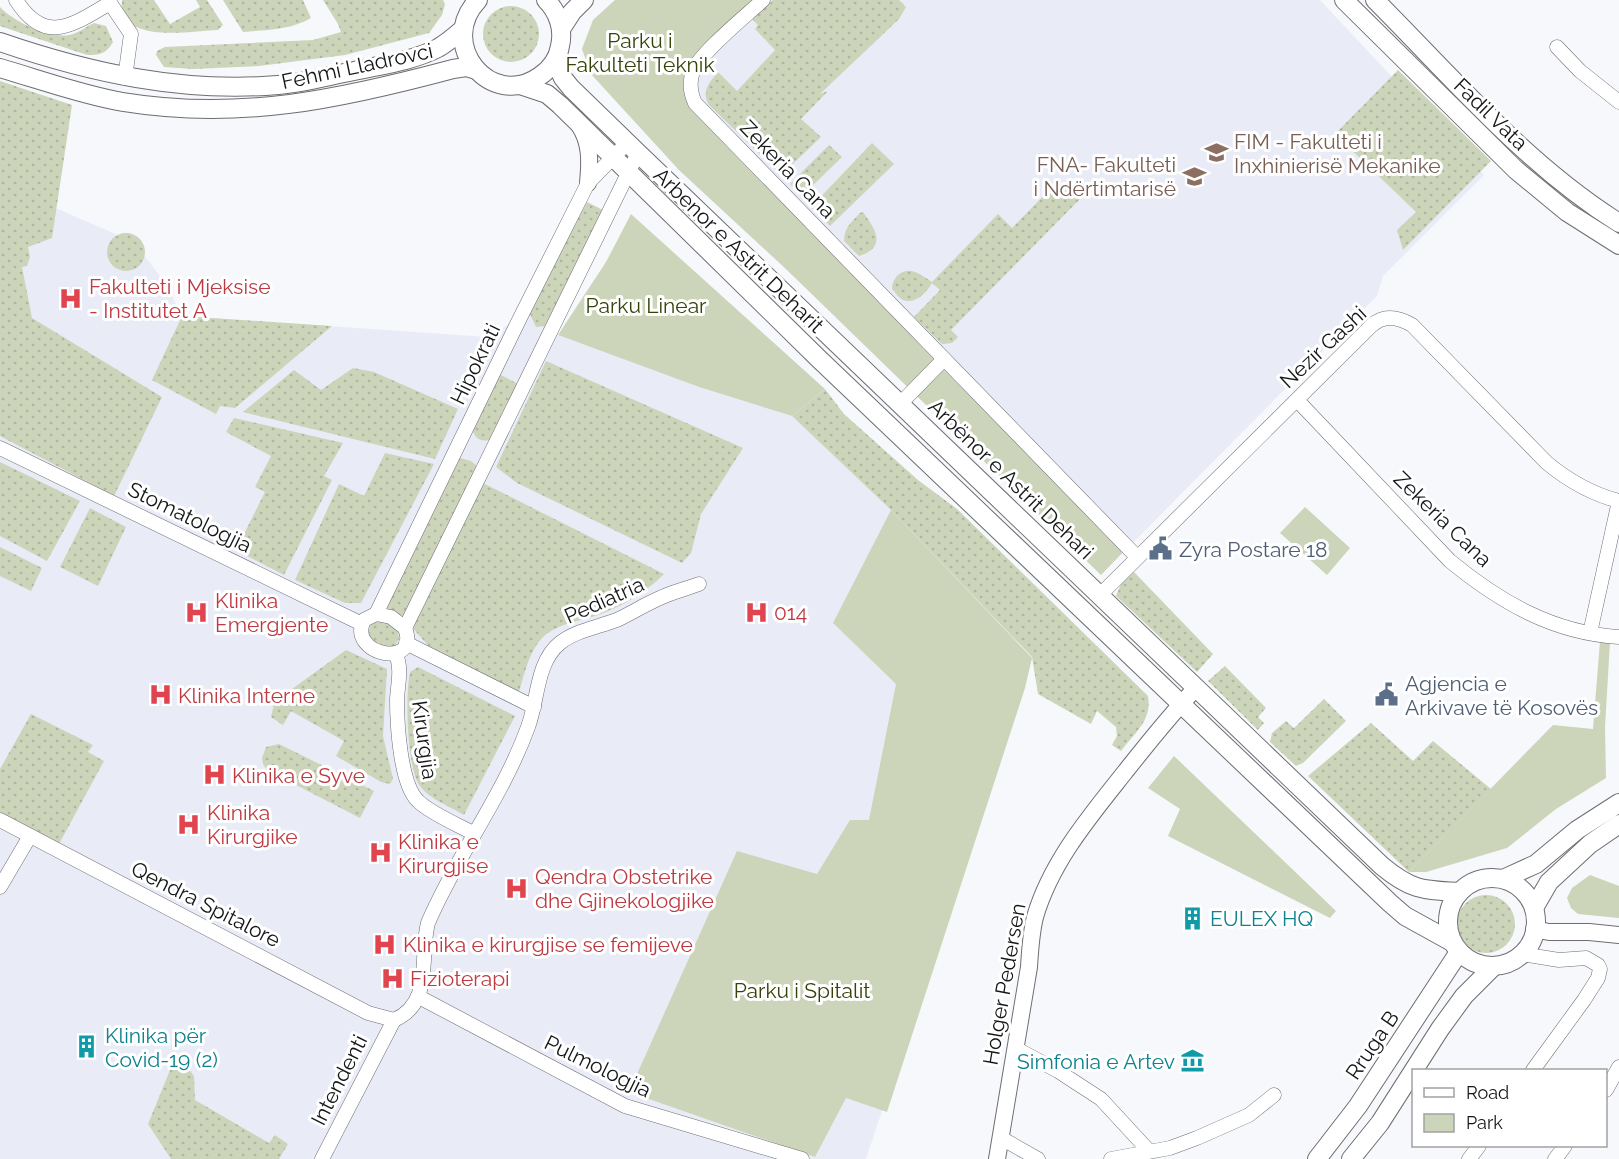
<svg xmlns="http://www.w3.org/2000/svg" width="1619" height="1159" font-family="Raleway,sans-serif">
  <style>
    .built { fill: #e9ecf7 }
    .grass { fill: url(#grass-dots) }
    .park { fill: #ccd5ba }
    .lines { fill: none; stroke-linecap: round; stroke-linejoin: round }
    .minor-casing { stroke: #6d6e72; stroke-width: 15 }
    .tertiary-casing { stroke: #6d6e72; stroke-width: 18 }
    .secondary-casing { stroke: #6d6e72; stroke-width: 20 }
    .minor { stroke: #fff; stroke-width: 14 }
    .tertiary { stroke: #fff; stroke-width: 16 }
    .secondary { stroke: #fff; stroke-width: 18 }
    .labels { text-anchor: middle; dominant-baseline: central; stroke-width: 6; stroke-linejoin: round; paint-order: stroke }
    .park-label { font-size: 21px; fill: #354308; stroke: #fff }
    .street-label { font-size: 21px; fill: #141516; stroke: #fff }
    .education-label { font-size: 21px; fill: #785e54; stroke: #fff; text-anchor: start }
    .health-label { font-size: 21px; fill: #be3a42; stroke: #fff; text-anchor: start }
    .service-label { font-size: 21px; fill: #4e5e75; stroke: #fff; text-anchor: start }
    .culture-label { font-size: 21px; fill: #0d838f; stroke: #fff; text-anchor: start }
  </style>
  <defs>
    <pattern id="grass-dots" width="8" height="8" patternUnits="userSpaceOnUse" patternTransform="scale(1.5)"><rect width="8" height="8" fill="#ccd5ba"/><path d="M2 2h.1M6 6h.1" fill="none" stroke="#aeb69f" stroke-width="1.8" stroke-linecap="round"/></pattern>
  </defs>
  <rect width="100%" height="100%" fill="#f7f8fc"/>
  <!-- built -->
  <g class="built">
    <path d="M 615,0 L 1320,0 L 1484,175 L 1383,276 L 1377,296 L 1101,575 L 786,269 L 679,170 L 591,74 L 582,49 L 593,20 Z"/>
    <path d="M 0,184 L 134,242 L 166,284 L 182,316 L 488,337 L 529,312 L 558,335 L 699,387 L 792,416 L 891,510 L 1032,658 L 866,1159 L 778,1159 L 776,1157 L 772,1159 L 0,1159 Z"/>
  </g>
  <!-- grass -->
  <g class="grass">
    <path d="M 122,0 L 154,0 L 170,24 L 200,7 L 196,0 L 207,0 L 223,25 L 218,30 C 191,31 117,45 122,0 Z"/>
    <path d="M 223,0 L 303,0 L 311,18 C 291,30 265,30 243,32 Z"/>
    <path d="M 323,0 L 443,0 L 445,4 L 442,15 L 429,33 L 345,55 L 259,66 L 193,69 L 164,67 L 156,55 L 157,51 L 165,47 L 313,40 L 341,32 L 338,24 Z"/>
    <path d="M 773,0 L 899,0 L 906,7 L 899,19 L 820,94 L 828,91 L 801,119 L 821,137 L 781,175 L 709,105 C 701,91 709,83 718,72 L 737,91 L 775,50 L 755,29 L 758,25 L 752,19 Z"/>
    <circle cx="511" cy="34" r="28"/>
    <path d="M 0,7 C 14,22 53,41 73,34 C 80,32 87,26 94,23 L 106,26 L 113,42 C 106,54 100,55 87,55 L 0,26 Z"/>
    <path d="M 1398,70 L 1491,161 L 1403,250 L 1397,230 L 1416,212 L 1335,134 Z"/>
    <path d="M 0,81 L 72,105 L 52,238 L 28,247 L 30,257 L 27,266 L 22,267 L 32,318 L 162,397 L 114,496 L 0,436 Z"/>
    <path d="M 872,143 L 894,164 L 830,226 L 811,207 Z"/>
    <path d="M 829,145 L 842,157 L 802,196 L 790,184 Z"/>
    <path d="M 1054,185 L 1081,198 L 951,330 L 958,337 L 952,343 L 942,344 L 914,317 L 940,290 L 932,283 C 927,292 915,305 903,300 C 899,298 895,292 892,289 C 892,277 903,267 915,272 C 921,274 927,279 932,282 L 998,214 L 1012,228 Z"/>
    <path d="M 587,202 L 603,210 L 545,326 L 536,327 L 529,312 Z"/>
    <path d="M 863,212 C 875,229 888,247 859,256 L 844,241 C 844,227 852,222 860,213 Z"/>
    <circle cx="126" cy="252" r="19"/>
    <path d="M 182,316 L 332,326 L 235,408 L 220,406 L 216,414 L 152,380 Z"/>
    <path d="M 546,361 L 743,448 L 701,514 L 691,553 L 682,563 L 517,483 L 496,467 Z"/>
    <path d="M 353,368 L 374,372 L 458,409 L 435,459 L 243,412 L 294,370 L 321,390 Z"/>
    <path d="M 499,374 L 518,384 L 493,439 C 481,443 474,439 472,427 Z"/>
    <path d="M 825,389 L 844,414 L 918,480 L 957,509 L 1148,696 C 1152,721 1135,732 1121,751 L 1112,745 L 1117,736 L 1116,727 L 1097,711 L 1091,724 L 1038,694 L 1032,657 L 891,510 L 792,416 Z"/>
    <path d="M 234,418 L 343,443 L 324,476 L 332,480 L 284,575 L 236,550 L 265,492 L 255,487 L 271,456 L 226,432 Z"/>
    <path d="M 385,453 L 434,464 L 361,603 L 345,603 L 295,580 L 339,484 L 364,496 Z"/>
    <path d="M 460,458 L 471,461 L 476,465 L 476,471 L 403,616 L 384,607 Z"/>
    <path d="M 0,462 L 80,501 L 47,561 L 0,536 Z"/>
    <path d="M 483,483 L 664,574 C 647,591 628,603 606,612 C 585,621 557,622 541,639 C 528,654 524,676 518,695 L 432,650 L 410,625 Z"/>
    <path d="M 90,508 L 126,527 L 98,586 L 60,567 Z"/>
    <path d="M 0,547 L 42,568 L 31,591 L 0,576 Z"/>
    <path d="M 1134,572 L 1213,654 L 1197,672 L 1116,596 L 1121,584 Z"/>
    <path d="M 376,621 L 386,622 L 398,631 L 399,639 L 394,647 L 388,648 L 372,641 C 368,633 367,626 376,621 Z"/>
    <path d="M 346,650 L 387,669 L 383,736 L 393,779 L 390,784 L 381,782 L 336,756 L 344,741 L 291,711 L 283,725 L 271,717 L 274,704 L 285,694 Z"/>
    <path d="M 1225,666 L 1266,708 L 1258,717 L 1264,723 L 1258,730 L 1208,681 Z"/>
    <path d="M 418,667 L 515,716 L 464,815 C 451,807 426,798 418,783 C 407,763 405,695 410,672 Z"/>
    <path d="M 1324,699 L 1346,721 L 1303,763 L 1296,766 L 1270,742 L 1272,733 L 1286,721 L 1294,728 Z"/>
    <path d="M 31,714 L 93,745 L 88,752 L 104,761 L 59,844 L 0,813 L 0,769 Z"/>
    <path d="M 1371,723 L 1413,761 L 1433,741 L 1491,789 L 1409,872 L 1308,776 Z"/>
    <path d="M 279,744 L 374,791 L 360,818 L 267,770 L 263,764 L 262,758 L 266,747 Z"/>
    <circle cx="1486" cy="924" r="29"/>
    <path d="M 177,1053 L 194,1076 L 195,1100 L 269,1143 L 275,1135 L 288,1144 L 279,1159 L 171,1159 L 148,1124 Z"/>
  </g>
  <!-- park -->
  <g class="park">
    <path d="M 615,0 L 755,0 L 688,69 L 683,80 L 685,95 L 935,361 L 1124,551 L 1101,575 L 786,269 L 679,170 L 591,74 L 582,49 L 593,20 Z"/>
    <path d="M 631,214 L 825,389 L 792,416 L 699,387 L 558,335 L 606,262 Z"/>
    <path d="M 1305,507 L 1350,548 L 1327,575 L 1280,533 Z"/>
    <path d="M 891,510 L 1032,658 L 1025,688 L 887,1112 L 846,1098 L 815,1157 L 629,1092 L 737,851 L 817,874 L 850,820 L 869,820 L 896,684 L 833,623 Z"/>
    <path d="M 1600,641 L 1610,642 L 1605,727 L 1606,778 L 1556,809 L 1507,848 L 1426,872 L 1409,872 L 1553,725 L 1593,729 Z"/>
    <path d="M 1174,756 L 1336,911 L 1330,918 L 1168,836 L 1180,809 L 1148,788 Z"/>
    <path d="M 1590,875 L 1619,886 L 1619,918 L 1578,914 L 1571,908 L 1567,898 L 1572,888 Z"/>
  </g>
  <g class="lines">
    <defs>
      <g id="minor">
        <path d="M 16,0 C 45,46 73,25 110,3"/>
        <path d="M 108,0 L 131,34 L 125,78"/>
        <path d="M 763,0 C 747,15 700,53 693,71 C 689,82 690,92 695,103 L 1137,557"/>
        <path d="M 1557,47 L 1580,71 L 1619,102"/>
        <path d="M 1297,400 L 1450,561 C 1500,602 1553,633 1619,637"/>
        <path d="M 900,404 L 944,359"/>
        <path d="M 0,448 L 362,624"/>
        <path d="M 1100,595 L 1371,326 C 1384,314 1398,317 1412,325 L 1547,463 C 1569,481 1591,494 1619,501"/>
        <path d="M 376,614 L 519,320 L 588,183 L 627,143"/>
        <path d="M 376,614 L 391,617 L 405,628 C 421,670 346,655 364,620 Z"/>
        <path d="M 405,628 L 638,153"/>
        <path d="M 1590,633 L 1619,501"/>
        <path d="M 406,643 L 534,707"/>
        <path d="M 396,654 C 402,669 398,683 397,699 C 397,723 400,784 418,801 C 430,813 458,825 473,833"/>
        <path d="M 0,820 L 368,1013 L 394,1020"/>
        <path d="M 0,887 L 30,836"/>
        <path d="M 1522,954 L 1559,960 L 1586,958 L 1598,965 L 1600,969 L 1598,978 L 1584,1000 L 1533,1070"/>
        <path d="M 419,997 L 625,1106 L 802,1159"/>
        <path d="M 394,1020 C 434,1003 419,956 428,923 C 457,855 503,796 528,727 C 538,701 536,662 560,643 C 576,630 600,627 619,619 C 633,612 646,604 660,598 C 672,592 686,589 699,584"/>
        <path d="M 1015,1048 L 1058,1071 L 1101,1099 L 1149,1151"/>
        <path d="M 1606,1090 L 1619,1067"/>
        <path d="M 1001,1138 L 1038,1159"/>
        <path d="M 322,1159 L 394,1020"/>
        <path d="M 1111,1159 L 1170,1148 L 1197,1138 L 1249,1115 L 1274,1095"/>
        <path d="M 1469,1159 L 1479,1146"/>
        <path d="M 1555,1159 L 1565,1146"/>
      </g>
      <g id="tertiary">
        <path d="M 579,125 C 591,143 590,162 588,183"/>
        <path d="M 1534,929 L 1549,932 L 1589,932 L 1619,935"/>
        <path d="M 997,1159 L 1029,967 C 1030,950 1031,933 1035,917 C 1051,862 1090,816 1125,772 C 1148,743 1170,715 1196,688"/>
      </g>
      <g id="secondary">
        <path d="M 478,0 C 436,44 491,111 540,76 C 550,69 558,59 560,46 C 564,29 558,12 546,0"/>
        <path d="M 1344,0 L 1516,170 L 1567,212 L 1619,245"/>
        <path d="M 1375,0 C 1453,78 1525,164 1619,223"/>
        <path d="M 561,29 L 572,12 L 584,0"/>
        <path d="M 0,42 C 90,73 182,93 278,85 C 304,83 328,76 354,71 C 381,65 413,61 438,48 C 447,43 455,36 463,29"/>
        <path d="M 555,61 L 563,78 L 571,88 L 638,153 L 1382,866 C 1411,890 1422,890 1459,892"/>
        <path d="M 0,68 C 41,80 82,95 123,102 C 240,121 341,99 453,69 L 466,67 L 476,70"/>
        <path d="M 520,85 L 547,94 L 560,105 L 819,359 L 1390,903 L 1405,916 L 1452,942"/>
        <circle cx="1492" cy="922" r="44"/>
        <path d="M 1503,879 L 1536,864 L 1577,830 L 1619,803"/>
        <path d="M 1534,908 L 1549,882 L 1590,844 L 1619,824"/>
        <path d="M 1317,1159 L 1358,1106 L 1459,952"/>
        <path d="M 1351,1159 L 1380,1123 L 1440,1029 L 1464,996 L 1494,966"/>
      </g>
    </defs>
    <!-- minor casing -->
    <use href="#minor" class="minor-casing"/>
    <!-- tertiary casing -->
    <use href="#tertiary" class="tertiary-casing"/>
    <!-- secondary casing -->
    <use href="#secondary" class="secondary-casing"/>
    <!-- minor -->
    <use href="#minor" class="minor"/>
    <!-- tertiary -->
    <use href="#tertiary" class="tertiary"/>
    <!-- secondary -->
    <use href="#secondary" class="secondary"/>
  </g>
  <!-- icons -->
  <defs>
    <symbol id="university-bare" viewBox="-9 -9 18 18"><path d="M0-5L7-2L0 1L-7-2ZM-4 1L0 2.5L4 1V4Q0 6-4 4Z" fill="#8d6e63" stroke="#fff" stroke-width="2.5" paint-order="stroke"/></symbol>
    <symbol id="hospital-bare" viewBox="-9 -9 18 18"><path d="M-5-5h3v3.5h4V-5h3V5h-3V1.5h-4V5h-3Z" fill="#e0444e" stroke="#fff" stroke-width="2.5" paint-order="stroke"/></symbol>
    <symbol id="civic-bare" viewBox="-9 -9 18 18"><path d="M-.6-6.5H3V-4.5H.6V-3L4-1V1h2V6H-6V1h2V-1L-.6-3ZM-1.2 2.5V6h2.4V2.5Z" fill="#5c6f8a" stroke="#fff" stroke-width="2.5" paint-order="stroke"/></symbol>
    <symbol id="building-bare" viewBox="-9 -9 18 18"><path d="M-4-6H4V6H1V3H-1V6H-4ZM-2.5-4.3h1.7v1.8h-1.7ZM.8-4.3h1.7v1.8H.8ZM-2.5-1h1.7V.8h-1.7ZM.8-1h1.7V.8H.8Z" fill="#0f9aa8" stroke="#fff" stroke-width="2.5" paint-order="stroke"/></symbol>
    <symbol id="museum-bare" viewBox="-9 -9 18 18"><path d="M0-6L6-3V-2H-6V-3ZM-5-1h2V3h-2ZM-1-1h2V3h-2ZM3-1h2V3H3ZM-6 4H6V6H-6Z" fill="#0f9aa8" stroke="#fff" stroke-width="2.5" paint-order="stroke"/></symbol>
  </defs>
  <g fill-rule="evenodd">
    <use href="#university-bare" x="1200" y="136" width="33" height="33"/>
    <use href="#university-bare" x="1178" y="160" width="33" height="33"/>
    <use href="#hospital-bare" x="54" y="282" width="33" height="33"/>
    <use href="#civic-bare" x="1144" y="532" width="33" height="33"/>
    <use href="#hospital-bare" x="180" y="596" width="33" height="33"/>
    <use href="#hospital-bare" x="740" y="596" width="33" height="33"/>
    <use href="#hospital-bare" x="144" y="678" width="33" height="33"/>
    <use href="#civic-bare" x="1370" y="678" width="33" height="33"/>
    <use href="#hospital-bare" x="198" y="758" width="33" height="33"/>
    <use href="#hospital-bare" x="172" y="808" width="33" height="33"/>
    <use href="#hospital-bare" x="364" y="836" width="33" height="33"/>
    <use href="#hospital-bare" x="500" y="872" width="33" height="33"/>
    <use href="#building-bare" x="1176" y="902" width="33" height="33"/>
    <use href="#hospital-bare" x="368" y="928" width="33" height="33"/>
    <use href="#hospital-bare" x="376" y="962" width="33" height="33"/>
    <use href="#building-bare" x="70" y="1030" width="33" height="33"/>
    <use href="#museum-bare" x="1176" y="1044" width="33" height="33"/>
  </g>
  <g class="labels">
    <!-- park labels -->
    <g class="park-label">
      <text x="640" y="40">Parku i<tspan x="640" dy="24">Fakulteti Teknik</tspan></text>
      <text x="646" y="305">Parku Linear</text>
      <text x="802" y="990">Parku i Spitalit</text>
    </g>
    <!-- street labels -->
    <g class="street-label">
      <text transform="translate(357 66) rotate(-12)">Fehmi Lladrovci</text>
      <text transform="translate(1491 114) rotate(44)">Fadil Vata</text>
      <text transform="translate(788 169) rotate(46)">Zekeria Cana</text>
      <text transform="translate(739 250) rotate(44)">Arbenor e Astrit Deharit</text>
      <text transform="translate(1323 347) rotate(-43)">Nezir Gashi</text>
      <text transform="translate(475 364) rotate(-64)">Hipokrati</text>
      <text transform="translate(1011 479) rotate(44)">Arbënor e Astrit Dehari</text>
      <text transform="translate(190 517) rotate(26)">Stomatologjia</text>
      <text transform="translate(1443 519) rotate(44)">Zekeria Cana</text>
      <text transform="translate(604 600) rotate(-24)">Pediatria</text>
      <text transform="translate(425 740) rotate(82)">Kirurgjia</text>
      <text transform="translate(206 904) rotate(27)">Qendra Spitalore</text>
      <text transform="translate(1004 984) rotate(-80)">Holger Pedersen</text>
      <text transform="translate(1372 1045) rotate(-56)">Rruga B</text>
      <text transform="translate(598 1066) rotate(26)">Pulmologjia</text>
      <text transform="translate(339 1080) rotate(-63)">Intendenti</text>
    </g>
    <!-- education labels -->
    <g class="education-label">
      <text x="1234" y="141">FIM - Fakulteti i<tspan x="1234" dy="24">Inxhinierisë Mekanike</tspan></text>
      <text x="1176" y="164" text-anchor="end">FNA- Fakulteti<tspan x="1176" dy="24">i Ndërtimtarisë</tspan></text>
    </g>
    <!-- health labels -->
    <g class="health-label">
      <text x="89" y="286">Fakulteti i Mjeksise<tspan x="89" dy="24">- Institutet A</tspan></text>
      <text x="215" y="600">Klinika<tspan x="215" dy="24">Emergjente</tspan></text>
      <text x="774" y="612">014</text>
      <text x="178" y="695">Klinika Interne</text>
      <text x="232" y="775">Klinika e Syve</text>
      <text x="207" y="812">Klinika<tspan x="207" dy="24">Kirurgjike</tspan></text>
      <text x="398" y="841">Klinika e<tspan x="398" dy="24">Kirurgjise</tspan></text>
      <text x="535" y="876">Qendra Obstetrike<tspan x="535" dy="24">dhe Gjinekologjike</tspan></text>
      <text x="403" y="944">Klinika e kirurgjise se femijeve</text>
      <text x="410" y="978">Fizioterapi</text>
    </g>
    <!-- service labels -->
    <g class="service-label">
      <text x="1179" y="549">Zyra Postare 18</text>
      <text x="1405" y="683">Agjencia e<tspan x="1405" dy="24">Arkivave të Kosovës</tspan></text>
    </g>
    <!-- culture labels -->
    <g class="culture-label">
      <text x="1210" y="918">EULEX HQ</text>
      <text x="105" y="1035">Klinika për<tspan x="105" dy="24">Covid-19 (2)</tspan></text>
      <text x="1175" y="1061" text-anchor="end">Simfonia e Artev</text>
    </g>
  </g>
  <!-- legend -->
  <rect x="1412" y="1069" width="195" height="78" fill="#ffffff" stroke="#a1a1a2" stroke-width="1.5"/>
  <rect x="1424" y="1088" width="30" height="9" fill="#ffffff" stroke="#a1a1a2" stroke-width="1.5"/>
  <text x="1466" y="1099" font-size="18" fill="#141516">Road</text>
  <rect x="1424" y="1114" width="30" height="18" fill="#ccd5ba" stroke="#a1a1a2" stroke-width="1.5"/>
  <text x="1466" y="1129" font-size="18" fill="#141516">Park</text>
</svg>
